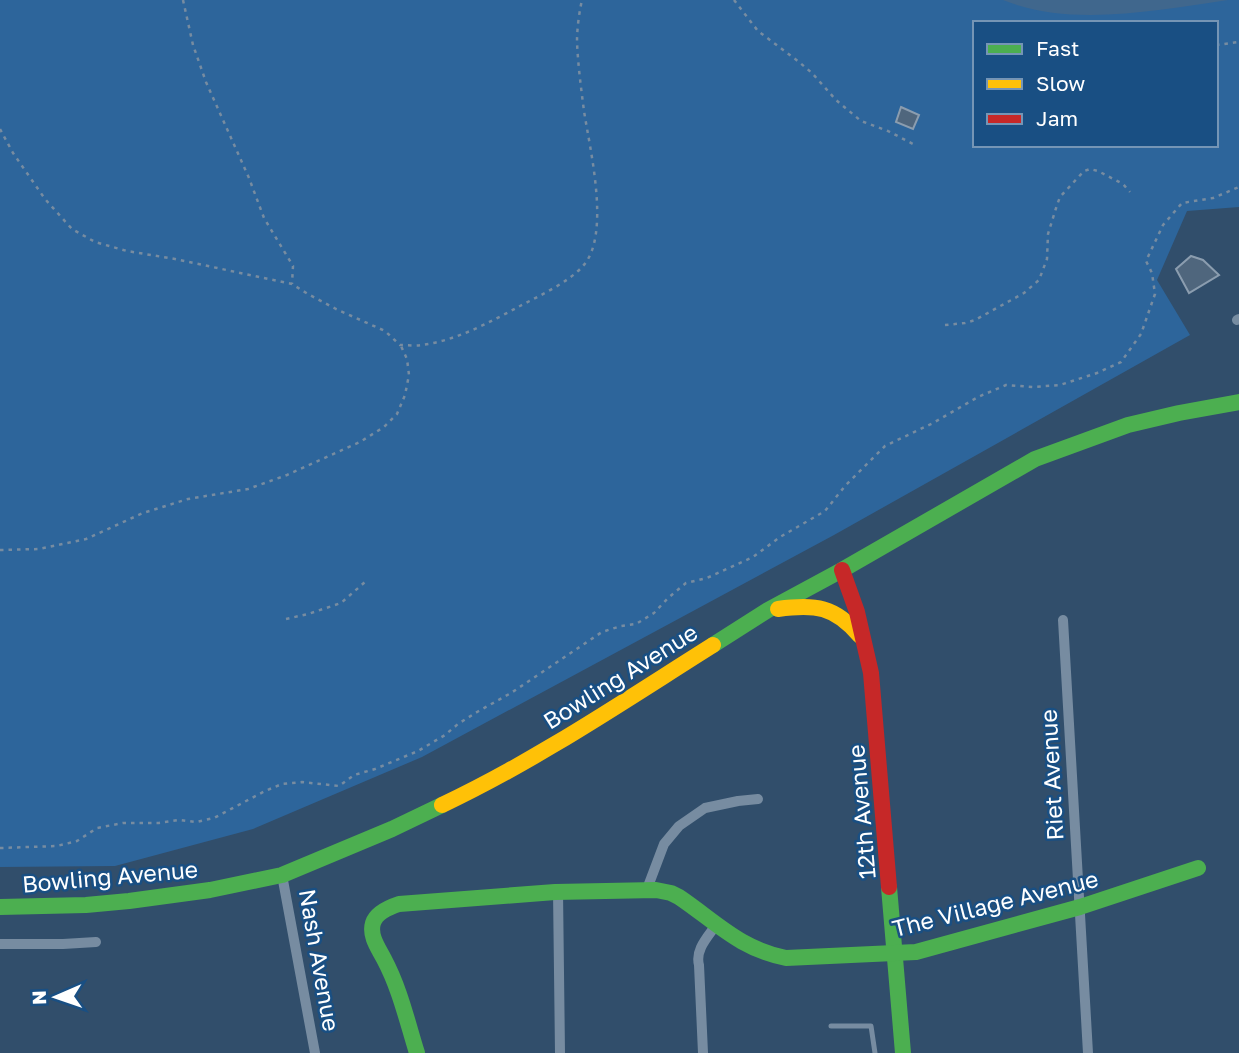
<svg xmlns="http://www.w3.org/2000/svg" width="1239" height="1053" font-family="'Golos Text',sans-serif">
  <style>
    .green { fill: #2d659b; fill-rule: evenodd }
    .water { fill: #40678d }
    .building { fill: #4f667d; stroke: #8b9daf; stroke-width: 2 }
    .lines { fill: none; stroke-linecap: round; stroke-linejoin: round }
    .path { stroke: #778ca1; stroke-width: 2.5; stroke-dasharray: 3.5 5; stroke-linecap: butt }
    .lane { stroke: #778ca1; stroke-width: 5 }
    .street { stroke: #778ca1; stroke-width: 10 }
    .fast { stroke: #4caf50; stroke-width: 16 }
    .slow { stroke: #ffc107; stroke-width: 16 }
    .jam { stroke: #c62828; stroke-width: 16 }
    .labels { text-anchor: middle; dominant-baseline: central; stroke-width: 5; stroke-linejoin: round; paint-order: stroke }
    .street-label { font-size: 23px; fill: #fff; stroke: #194f83 }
  </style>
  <rect width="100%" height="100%" fill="#314e6b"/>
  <!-- green -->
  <path class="green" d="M 0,0 L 1239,0 L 1239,207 L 1187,211 L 1157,280 L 1190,335 L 834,535 L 422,757 L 253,829 L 115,866 L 0,867 ZM 975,23 L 1216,23 L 1216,145 L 975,145 Z"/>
  <!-- water -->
  <path class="water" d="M 1003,0 L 1228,0 C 1157,10 1071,28 1003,0 Z"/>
  <!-- building -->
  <g class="building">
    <path d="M 901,107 L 919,115 L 913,129 L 896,122 Z"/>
    <path d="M 1191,256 L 1203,260 L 1219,275 L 1189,293 L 1176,269 Z"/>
  </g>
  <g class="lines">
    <!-- path -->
    <g class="path">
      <path d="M 183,0 L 193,45 L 206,82 L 249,178 L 264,218 L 293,266 L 292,284"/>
      <path d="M 734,0 L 758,31 L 799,62 L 812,73 L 836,100 L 861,121 L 888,131 L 913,144"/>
      <path d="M 1216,45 L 1239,42"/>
      <path d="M 0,129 L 13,153 L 45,199 L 72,229 L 95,242 L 127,251 L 175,259 L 292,284 L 308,294 L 336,309 L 385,331 L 400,345 C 407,345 415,346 421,345 C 456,341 490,322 520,306 C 539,296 569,282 583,266 C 611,235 590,150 584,111 C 581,88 578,65 577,42 C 577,29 579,13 582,0"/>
      <path d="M 945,325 L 965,323 L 975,320 L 1024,293 L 1039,280 L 1047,259 L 1048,234 L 1057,205 L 1060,197 L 1084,171 L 1090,169 L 1098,171 L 1123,184 L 1130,192"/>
      <path d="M 0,550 L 39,549 L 86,539 L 143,513 L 188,499 L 248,489 L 287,475 L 360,442 L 384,427 L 397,414 L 405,395 L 409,375 L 407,359 L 401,346"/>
      <path d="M 286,619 L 308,614 L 341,603 L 365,582"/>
      <path d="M 0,848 L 57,846 L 77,841 L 97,828 L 123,823 L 159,823 L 179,820 L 196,822 L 214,818 L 265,791 L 282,784 L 302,782 L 339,786 L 354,775 L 375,769 L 418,751 L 445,735 L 458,724 L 477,712 L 511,693 L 602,632 L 621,626 L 636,624 L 654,613 L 668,598 L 686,583 L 707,578 L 753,557 L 780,537 L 825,511 L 845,486 L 885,446 L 933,423 L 978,397 L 1006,385 L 1033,387 L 1060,385 L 1097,373 L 1121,362 L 1141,334 L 1155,294 L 1152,273 L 1146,261 L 1163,225 L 1182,203 L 1213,198 L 1239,187"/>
    </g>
    <!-- lane -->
    <path class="lane" d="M 831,1026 L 871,1026 L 875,1053"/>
    <!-- street -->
    <g class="street">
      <path d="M 1237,320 L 1239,319"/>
      <path d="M 1063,620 L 1088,1053"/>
      <path d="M 282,875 L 315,1053"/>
      <path d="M 647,889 L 664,844 L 679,826 L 705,808 L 738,801 L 758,799"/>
      <path d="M 558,891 L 560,1053"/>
      <path d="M 0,944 L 63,944 L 96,942"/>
      <path d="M 703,1053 L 699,965 C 695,950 707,938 716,925"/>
    </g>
    <!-- fast -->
    <g class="fast">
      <path d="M 713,645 L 768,610 L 842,570 L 1035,459 L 1128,425 L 1179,413 L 1239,402"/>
      <path d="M 889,887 L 903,1053"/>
      <path d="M 0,907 L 86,905 L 129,901 L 210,890 L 282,875 L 392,829 L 442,805"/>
      <path d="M 417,1053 C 407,1021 400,989 384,959 C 379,949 369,936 373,923 C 376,913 390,907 399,904 L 555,892 L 656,890 L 671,893 L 679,897 C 716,922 740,949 786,958 L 916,952 L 1080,907 L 1198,868"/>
    </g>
    <!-- slow -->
    <g class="slow">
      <path d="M 778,609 C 815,604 835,606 860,636"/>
      <path d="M 442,805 C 537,760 624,701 713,645"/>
    </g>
    <!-- jam -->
    <path class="jam" d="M 842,570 L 857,612 L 871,673 L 889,887"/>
  </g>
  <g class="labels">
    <!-- street labels -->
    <g class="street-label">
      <text transform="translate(620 676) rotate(-32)">Bowling Avenue</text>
      <text transform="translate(1051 775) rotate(-93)">Riet Avenue</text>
      <text transform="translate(861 812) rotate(-95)">12th Avenue</text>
      <text transform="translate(110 876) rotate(-5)">Bowling Avenue</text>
      <text transform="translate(995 903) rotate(-14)">The Village Avenue</text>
      <text transform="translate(320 960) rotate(80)">Nash Avenue</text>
    </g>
  </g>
  <!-- legend -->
  <rect x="973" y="21" width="245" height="126" fill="#194f83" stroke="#7595b5" stroke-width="2"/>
  <rect x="987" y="44" width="35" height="10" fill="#4caf50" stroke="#7595b5" stroke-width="2"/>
  <text x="1036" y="56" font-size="21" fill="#ffffff">Fast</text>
  <rect x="987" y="79" width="35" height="10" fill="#ffc107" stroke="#7595b5" stroke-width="2"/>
  <text x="1036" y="91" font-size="21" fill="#ffffff">Slow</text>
  <rect x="987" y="114" width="35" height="10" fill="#c62828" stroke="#7595b5" stroke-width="2"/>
  <text x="1036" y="126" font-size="21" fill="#ffffff">Jam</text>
  <!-- north arrow -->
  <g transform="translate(56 997) rotate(268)" stroke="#194f83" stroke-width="5" paint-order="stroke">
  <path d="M0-5L12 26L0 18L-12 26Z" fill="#ffffff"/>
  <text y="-10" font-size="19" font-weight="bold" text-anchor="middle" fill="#ffffff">N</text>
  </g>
</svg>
